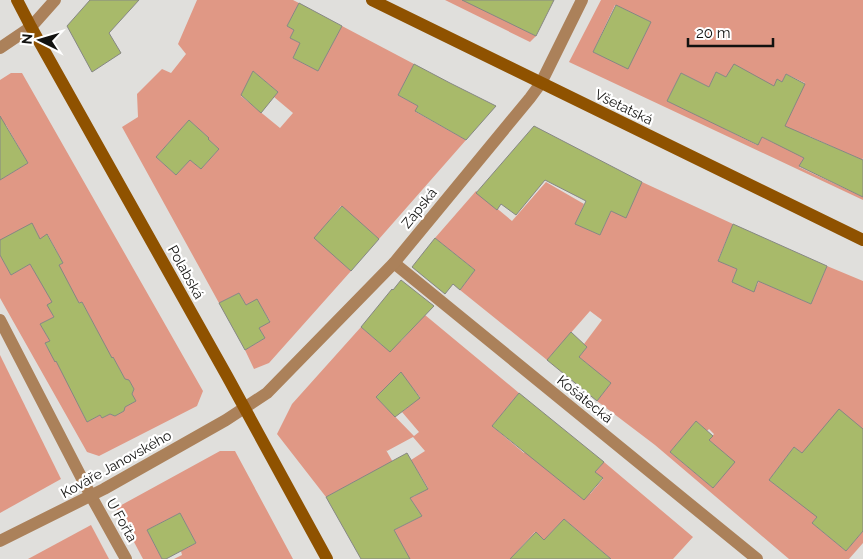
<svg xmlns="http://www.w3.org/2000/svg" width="863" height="559" font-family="Raleway,sans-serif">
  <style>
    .green { fill: #e09885; fill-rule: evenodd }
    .building { fill: #a8ba6a; stroke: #868783 }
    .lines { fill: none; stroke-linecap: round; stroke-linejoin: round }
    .street { stroke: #ab815a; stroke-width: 12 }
    .secondary { stroke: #8f5200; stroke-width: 12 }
    .labels { text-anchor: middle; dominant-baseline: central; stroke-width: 4.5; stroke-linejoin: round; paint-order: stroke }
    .street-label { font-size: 14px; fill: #121210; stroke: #fff }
  </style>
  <rect width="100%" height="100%" fill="#e0dfdc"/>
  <!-- green -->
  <g class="green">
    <path d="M 197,0 L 293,0 L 299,3 L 287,26 L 294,30 L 290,38 L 300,43 L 293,58 L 318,71 L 342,26 L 414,64 L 398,95 L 418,106 L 416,112 L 466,140 L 379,239 L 341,206 L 315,238 L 351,271 L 269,363 L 254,369 L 245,350 L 265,338 L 259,328 L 270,321 L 257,300 L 246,305 L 239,293 L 219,303 L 122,127 L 138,117 L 137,94 L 162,69 L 171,73 L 186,54 L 178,44 ZM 253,71 L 278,92 L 274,97 L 293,113 L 280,128 L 241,96 ZM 189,120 L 209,138 L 208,139 L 219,149 L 201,169 L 190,160 L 176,175 L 156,157 Z"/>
    <path d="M 445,0 L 465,0 L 536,36 L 530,42 Z"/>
    <path d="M 601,0 L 863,0 L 863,158 L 862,160 L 809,136 L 799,155 L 804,158 L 799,167 L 863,197 L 863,200 L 569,62 ZM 615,5 L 651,22 L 628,68 L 593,52 ZM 734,65 L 741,68 L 714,123 L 667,101 L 681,73 L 709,87 L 716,72 L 726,77 ZM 786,74 L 805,83 L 785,125 L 774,143 L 762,137 L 757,145 L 725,129 L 773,88 L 777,80 L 782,82 Z"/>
    <path d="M 11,73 L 22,73 L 203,391 L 197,406 L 99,456 L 87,452 L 0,298 L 0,255 L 11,275 L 30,264 L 38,277 L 63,263 L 48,235 L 40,239 L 0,240 L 0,180 L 28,163 L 6,125 L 0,128 L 0,80 ZM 82,302 L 97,330 L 95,340 L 56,362 L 45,344 L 50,341 L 40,324 L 54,317 L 48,305 ZM 113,357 L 125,379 L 129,380 L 134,389 L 132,394 L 136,401 L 125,407 L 124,411 L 115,416 L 110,414 L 102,418 L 100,415 L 87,422 L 75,397 L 87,370 Z"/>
    <path d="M 546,182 L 584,204 L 576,223 L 600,235 L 611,211 L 626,217 L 642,182 L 733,224 L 718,260 L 737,269 L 732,282 L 754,291 L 759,281 L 811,304 L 827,266 L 863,281 L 863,453 L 842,486 L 812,523 L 846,551 L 863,531 L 863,543 L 849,559 L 789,559 L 655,445 L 597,401 L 611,383 L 600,374 L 586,391 L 576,384 L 590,366 L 579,357 L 587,347 L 584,344 L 602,320 L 590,311 L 547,360 L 460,290 L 475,270 L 435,238 L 476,191 L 512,221 ZM 696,421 L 707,431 L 709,429 L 714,434 L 709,440 L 734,462 L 713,488 L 670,452 ZM 794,447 L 802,453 L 784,491 L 769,480 Z"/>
    <path d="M 425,315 L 519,393 L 492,426 L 524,453 L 552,420 L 554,475 L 580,497 L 585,490 L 590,494 L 603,479 L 595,472 L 604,462 L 693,537 L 673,559 L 611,559 L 564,519 L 544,540 L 535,532 L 513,556 L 515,559 L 399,559 L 407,554 L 394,530 L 422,516 L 410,498 L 367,475 L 326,497 L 277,434 L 292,404 L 361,327 L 384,347 L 395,336 L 401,341 ZM 391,382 L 411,386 L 420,397 L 402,412 L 419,432 L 414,436 L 376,397 ZM 413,437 L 425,451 L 411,460 L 428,488 L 413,497 L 386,450 L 387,451 Z"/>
    <path d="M 0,355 L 61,479 L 0,513 Z"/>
    <path d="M 220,451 L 235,451 L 293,559 L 174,559 L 182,555 L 181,551 L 196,543 L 180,513 L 147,530 L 162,559 L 143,559 L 116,508 Z"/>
    <path d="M 91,525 L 109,559 L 28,559 Z"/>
  </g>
  <!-- building -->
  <g class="building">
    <path d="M 90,0 L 139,0 L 109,33 L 121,53 L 92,72 L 67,26 Z"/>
    <path d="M 462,0 L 554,0 L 536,36 Z"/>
    <path d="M 299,3 L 342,26 L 318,71 L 293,58 L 300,43 L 290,38 L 294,30 L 287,26 Z"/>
    <path d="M 616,5 L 651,22 L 628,69 L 593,52 Z"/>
    <path d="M 414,64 L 450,83 L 496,106 L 466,140 L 415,111 L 418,106 L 398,95 Z"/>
    <path d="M 734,64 L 774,86 L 777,79 L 782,82 L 786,74 L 805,84 L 785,126 L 863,160 L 863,197 L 799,166 L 804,158 L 762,137 L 758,145 L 667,101 L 681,73 L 709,87 L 716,72 L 726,77 Z"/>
    <path d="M 253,71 L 278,92 L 261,113 L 241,95 Z"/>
    <path d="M 0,116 L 28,163 L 0,180 Z"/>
    <path d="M 189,120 L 209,138 L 208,139 L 219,149 L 201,169 L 190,160 L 176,175 L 156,157 Z"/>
    <path d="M 534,126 L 642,182 L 626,218 L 611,211 L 600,235 L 575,224 L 586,201 L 545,180 L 516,215 L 501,204 L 497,210 L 476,193 Z"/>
    <path d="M 342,206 L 379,239 L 351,271 L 314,238 Z"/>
    <path d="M 32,223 L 40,239 L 47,234 L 63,263 L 59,265 L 79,303 L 82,302 L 112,358 L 113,357 L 125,379 L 129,380 L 134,389 L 132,394 L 136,401 L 125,407 L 124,411 L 115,416 L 110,414 L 102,418 L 100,415 L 87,422 L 56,361 L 55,362 L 45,343 L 50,341 L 40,324 L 54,317 L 47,305 L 52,302 L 30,264 L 11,275 L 0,255 L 0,240 Z"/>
    <path d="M 733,224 L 827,266 L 811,304 L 758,281 L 754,292 L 732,282 L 737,269 L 718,261 Z"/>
    <path d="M 435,238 L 475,270 L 460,290 L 453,284 L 445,294 L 412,267 Z"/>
    <path d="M 401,280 L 434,306 L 390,352 L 361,327 L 392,289 L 393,290 Z"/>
    <path d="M 239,293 L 246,305 L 257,299 L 270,322 L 259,328 L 265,338 L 245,350 L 219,303 Z"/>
    <path d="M 571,332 L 587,347 L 579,357 L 611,383 L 597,401 L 547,360 Z"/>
    <path d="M 401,372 L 420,398 L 395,417 L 376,397 Z"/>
    <path d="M 519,393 L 604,462 L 595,472 L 603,478 L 584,500 L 492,426 Z"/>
    <path d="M 839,409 L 863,429 L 863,531 L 846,551 L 812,523 L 817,517 L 769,480 L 794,447 L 802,453 Z"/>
    <path d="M 696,421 L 713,436 L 709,440 L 735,462 L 713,488 L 670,452 Z"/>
    <path d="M 407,453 L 428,489 L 410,498 L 422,516 L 394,530 L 410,559 L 361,559 L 326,497 Z"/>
    <path d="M 180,513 L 196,543 L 166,559 L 162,559 L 147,530 Z"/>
    <path d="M 564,519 L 611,559 L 510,559 L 536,532 L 544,540 Z"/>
  </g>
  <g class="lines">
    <!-- street -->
    <g class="street">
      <path d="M 0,48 L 31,27 L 55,0"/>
      <path d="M 394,263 L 757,559"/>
      <path d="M 0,320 L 91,496 L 126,559"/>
      <path d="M 0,541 L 104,489 L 226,420 L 267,393 L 394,263 L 530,98 L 541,83 L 582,0"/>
    </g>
    <!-- secondary -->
    <g class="secondary">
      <path d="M 17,0 L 31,27 L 227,376 L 327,559"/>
      <path d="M 372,0 L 863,240"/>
    </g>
  </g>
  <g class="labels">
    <!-- street labels -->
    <g class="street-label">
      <text transform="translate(624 107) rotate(26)">Všetatská</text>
      <text transform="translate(419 208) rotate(-51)">Zápská</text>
      <text transform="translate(186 272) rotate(61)">Polabská</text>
      <text transform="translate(585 399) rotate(39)">Košátecká</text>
      <text transform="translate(116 464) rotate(-29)">Kováře Janovského</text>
      <text transform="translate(122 520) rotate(61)">U Fořta</text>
    </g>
  </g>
  <!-- north arrow -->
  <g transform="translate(40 40) rotate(275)" stroke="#ffffff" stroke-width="4" paint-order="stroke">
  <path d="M0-4L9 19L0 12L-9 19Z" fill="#121210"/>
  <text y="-8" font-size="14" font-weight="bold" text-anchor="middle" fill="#121210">N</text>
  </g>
  <!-- scale -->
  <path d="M688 38v8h85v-8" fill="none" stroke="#121210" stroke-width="2.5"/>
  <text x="696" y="38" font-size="15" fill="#121210" stroke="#ffffff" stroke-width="4" paint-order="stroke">20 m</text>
</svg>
